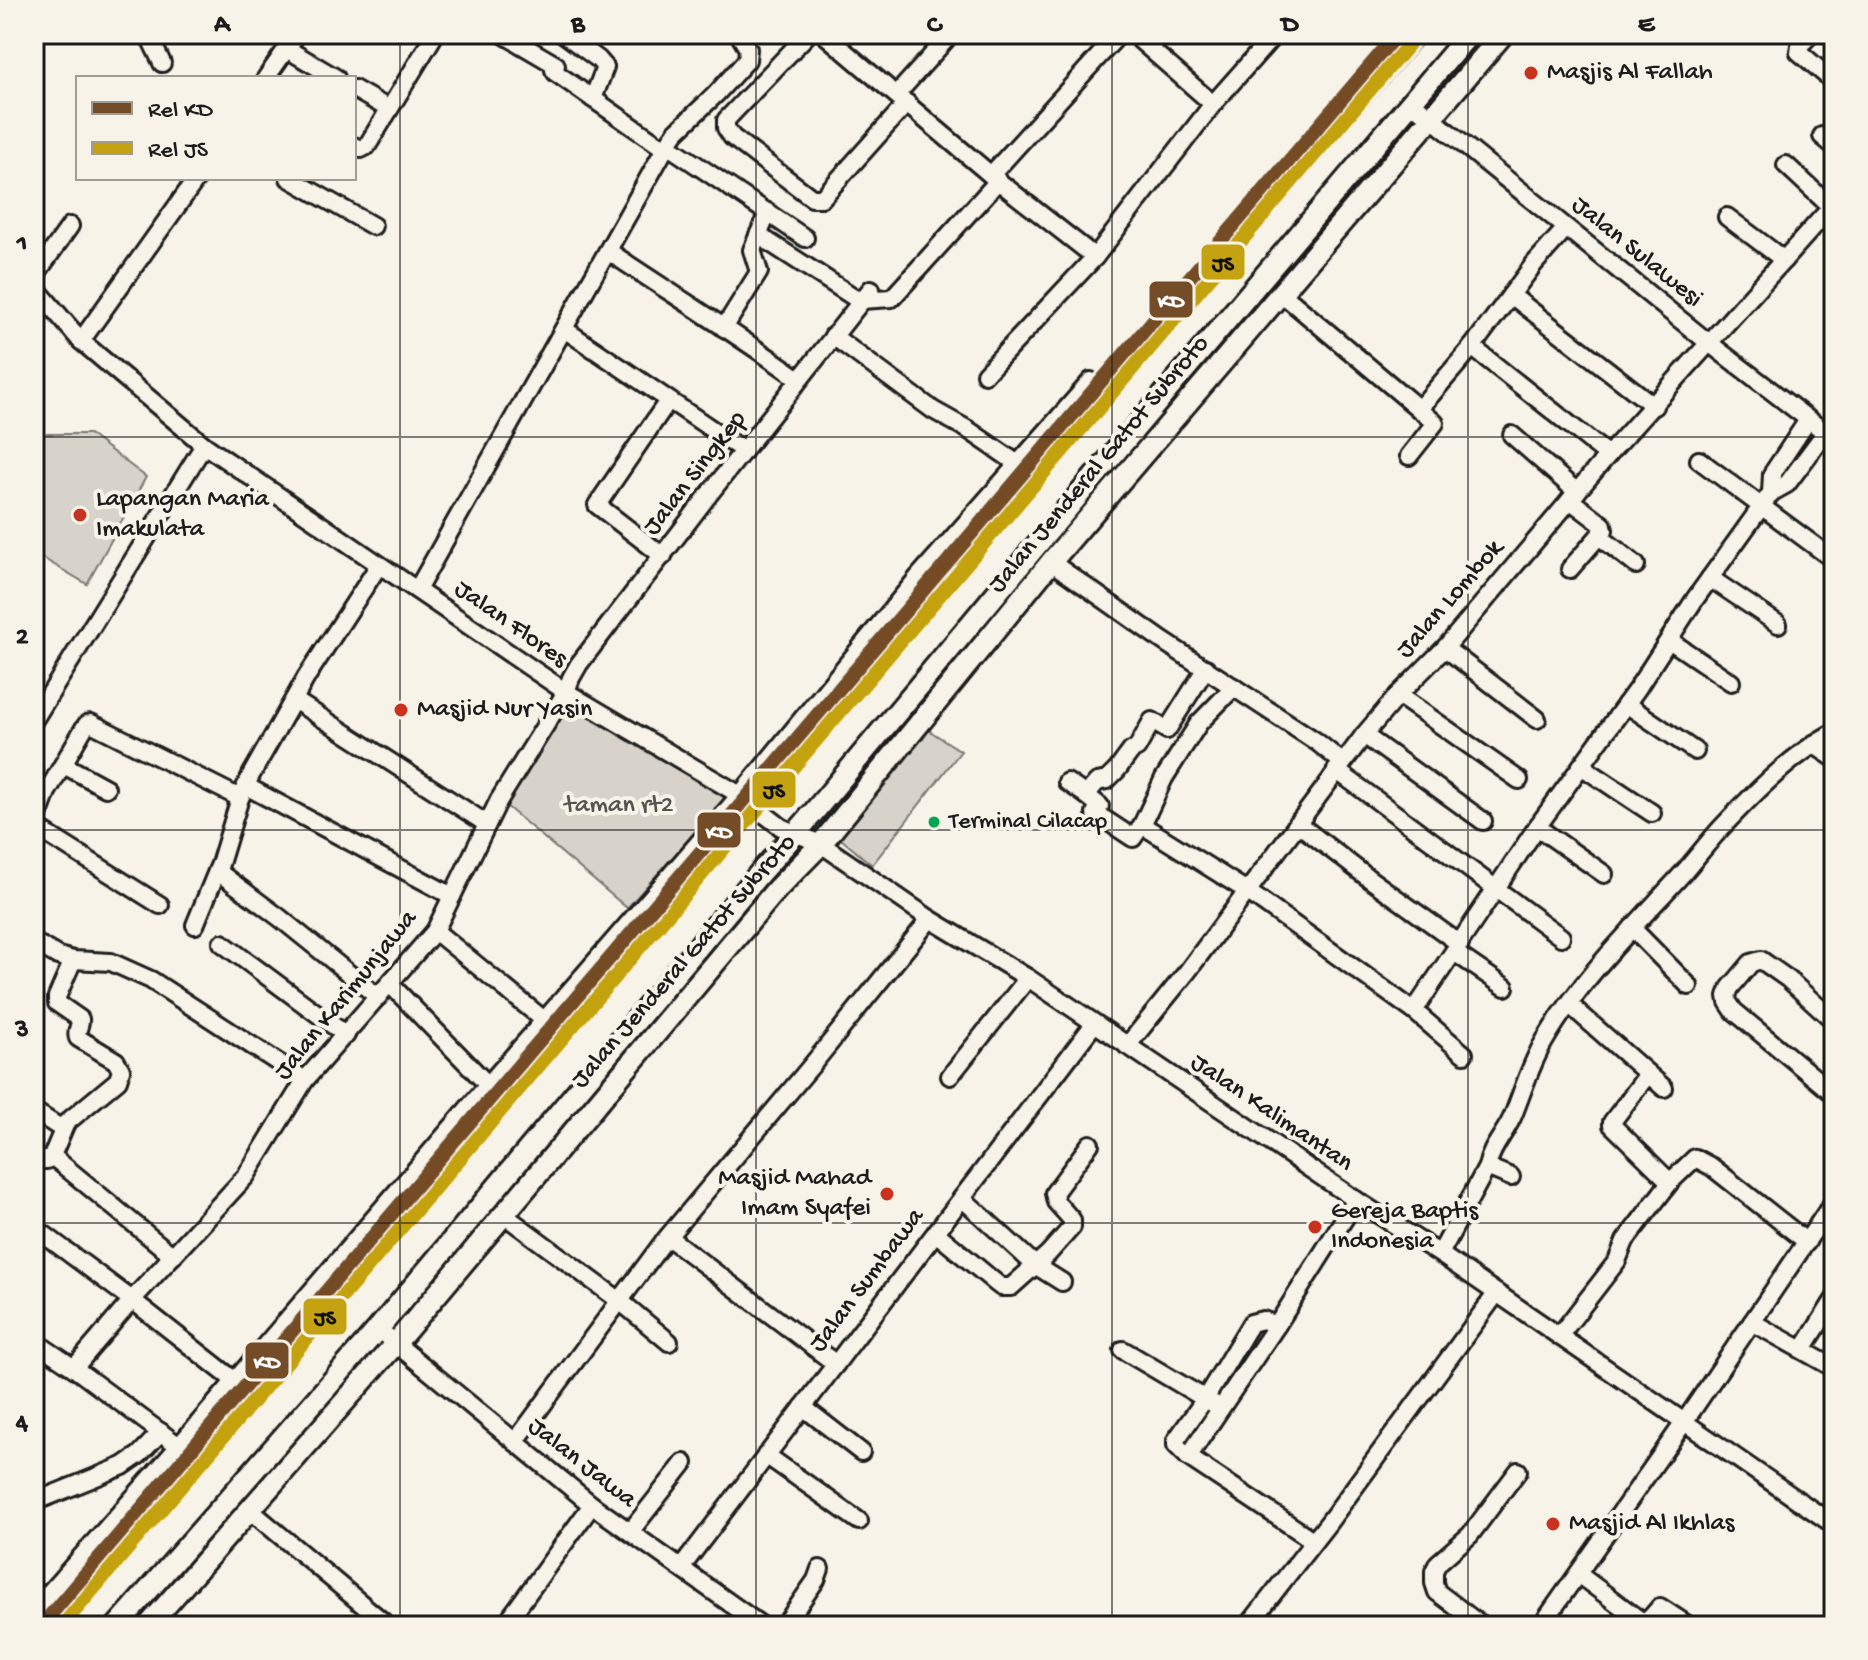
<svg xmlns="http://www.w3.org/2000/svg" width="1868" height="1660" font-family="'Gochi Hand',sans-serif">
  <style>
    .green { fill: #d7d3cb; stroke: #7a7874; stroke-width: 2 }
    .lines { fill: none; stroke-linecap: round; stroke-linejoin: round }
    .river { stroke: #aca9a2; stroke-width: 26 }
    .minor-casing { stroke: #1c1c1c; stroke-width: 22 }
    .major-casing { stroke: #1c1c1c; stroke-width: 26 }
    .minor { stroke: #f7f3e8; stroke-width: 16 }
    .major { stroke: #f7f3e8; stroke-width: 20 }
    .rail-1-casing { stroke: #f7f3e8; stroke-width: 20 }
    .rail-2-casing { stroke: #f7f3e8; stroke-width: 20 }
    .rail-1 { stroke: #744c28; stroke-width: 14 }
    .rail-2 { stroke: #c4a211; stroke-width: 14 }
    .grid { fill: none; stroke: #1c1c1c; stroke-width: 2; stroke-opacity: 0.55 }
    .poi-dot { fill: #c8321e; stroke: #f7f3e8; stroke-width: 3 }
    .bus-dot { fill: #00a651; stroke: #f7f3e8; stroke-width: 3 }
    .labels { text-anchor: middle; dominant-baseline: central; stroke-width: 8; stroke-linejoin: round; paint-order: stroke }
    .bus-label { font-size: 24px; fill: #1c1c1c; stroke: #f7f3e8; text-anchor: start }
    .poi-label { font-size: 26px; fill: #1c1c1c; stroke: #f7f3e8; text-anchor: start }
    .street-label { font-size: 26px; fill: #1c1c1c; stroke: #f7f3e8 }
    .park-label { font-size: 26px; fill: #545351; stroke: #f7f3e8 }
    .line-badge { stroke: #f7f3e8; stroke-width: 3 }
    .badge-label { font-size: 22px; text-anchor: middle; font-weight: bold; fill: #fff }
    .pale-badge-label { font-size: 22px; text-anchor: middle; font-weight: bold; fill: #111 }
    .neatline { fill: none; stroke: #1c1c1c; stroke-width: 3 }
    .grid-label { font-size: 26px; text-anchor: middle; font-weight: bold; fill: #1c1c1c }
  </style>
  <rect width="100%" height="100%" fill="#f7f3e8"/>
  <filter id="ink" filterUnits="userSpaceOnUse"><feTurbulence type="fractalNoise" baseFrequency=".0125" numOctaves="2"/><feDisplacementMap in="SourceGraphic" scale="16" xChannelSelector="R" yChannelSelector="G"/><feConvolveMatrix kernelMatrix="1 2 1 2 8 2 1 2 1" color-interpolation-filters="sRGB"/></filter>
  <g filter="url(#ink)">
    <!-- green -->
    <g class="green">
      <path d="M 44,434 L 89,434 L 146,477 L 87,584 L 34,553 L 34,447 Z"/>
      <path d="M 566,692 L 733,790 L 627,908 L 499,800 Z"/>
      <path d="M 922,726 L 961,751 L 872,865 L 834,833 Z"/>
    </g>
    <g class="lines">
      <!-- river -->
      <path class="river" d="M 758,792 L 1082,413 L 1415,34"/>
      <defs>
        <g id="minor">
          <path d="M 148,34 L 162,63"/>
          <path d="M 503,34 L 556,65 L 554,70 L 556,73 L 665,149"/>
          <path d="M 564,34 L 598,59 L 605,67 L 593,99"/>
          <path d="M 808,34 L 726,120 L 726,128 L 732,137 L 812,198 L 822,198 L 907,103"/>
          <path d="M 824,34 L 998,181 L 1095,257 L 1213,104 L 1133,34"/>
          <path d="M 1807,34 L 1808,37 L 1800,45 L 1799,52 L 1834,82"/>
          <path d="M 287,49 L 336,78"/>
          <path d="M 266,78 L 297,34"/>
          <path d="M 354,89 L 389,109"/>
          <path d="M 897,94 L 951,34"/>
          <path d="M 1411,102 L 1709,343 L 1834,439"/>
          <path d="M 1213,104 L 1275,34"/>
          <path d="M 1822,136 L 1834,146"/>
          <path d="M 667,145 L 805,238"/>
          <path d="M 354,146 L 361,149 L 367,146 L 435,34"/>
          <path d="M 1786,165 L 1831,207"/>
          <path d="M 991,175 L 1119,34"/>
          <path d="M 289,178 L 373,226"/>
          <path d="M 1727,217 L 1784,260"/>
          <path d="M 758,235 L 860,301"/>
          <path d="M 608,251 C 672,294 737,334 799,379"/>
          <path d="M 34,277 L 70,226"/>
          <path d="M 34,286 L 81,341 L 204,445 L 566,692 L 740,795 L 781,827 L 821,844 L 930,919 L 1028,978 L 1356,1200 L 1440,1254 L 1834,1525"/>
          <path d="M 871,289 L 707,497 L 579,664 L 571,678 L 566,692 L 499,800 L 435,931 L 305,1080 L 246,1176 L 132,1300 L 74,1368 L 179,1446 L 488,1085 L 740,795 L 919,576 L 1091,381"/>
          <path d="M 1281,293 L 1419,409"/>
          <path d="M 1511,295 L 1534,264 L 1566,228"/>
          <path d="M 861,300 L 892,298 L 998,181"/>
          <path d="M 724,328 L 759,272 L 752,250 L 768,212"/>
          <path d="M 564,329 L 744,451"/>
          <path d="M 833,336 L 933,410 L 967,429 L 1018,464"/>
          <path d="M 81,341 L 197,178"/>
          <path d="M 1472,347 L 1608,455"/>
          <path d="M 985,374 L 1095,257"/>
          <path d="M 1808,420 L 1772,474 L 1771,493 L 1787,484 L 1825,433"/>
          <path d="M 1512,435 L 1577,492"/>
          <path d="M 1409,456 L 1435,423 L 1419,409 L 1472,347 L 1511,295 L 1654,406"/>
          <path d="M 1699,460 L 1834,560"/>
          <path d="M 1570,500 L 1603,525 L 1604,530 L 1570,569"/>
          <path d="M 1599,536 L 1636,565"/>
          <path d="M 663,556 L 597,505 L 668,401"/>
          <path d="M 1051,562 L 1163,641 L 1317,742 L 1342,762"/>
          <path d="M 1710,578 L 1778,624"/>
          <path d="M 417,590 L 667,145 L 676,132 L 716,94 L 747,60 L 748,49 L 739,34"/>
          <path d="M 1669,640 L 1731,682"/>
          <path d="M 1445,648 L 1537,719"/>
          <path d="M 1234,687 L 1199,723 L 1164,778 L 1142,825 L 1247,891 L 1414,1011 L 1464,1054"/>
          <path d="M 1398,695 L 1519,780"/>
          <path d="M 294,700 L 487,824"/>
          <path d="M 1626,704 L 1695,751"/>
          <path d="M 34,720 L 204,445"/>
          <path d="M 1364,735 L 1483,821"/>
          <path d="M 1813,744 L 1834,758"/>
          <path d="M 64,765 L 106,788"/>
          <path d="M 1581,766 L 1652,813"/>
          <path d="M 1336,770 L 1561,937"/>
          <path d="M 1067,782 L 1086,795 L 1097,782 L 1107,780 L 1117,770 L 1131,751 L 1137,748 L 1152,721 L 1167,730 L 1206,668"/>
          <path d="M 246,786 L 452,896"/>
          <path d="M 1086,795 L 1100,806 L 1095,813 L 1133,838 L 1142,825"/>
          <path d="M 1297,823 L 1371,880 L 1460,944"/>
          <path d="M 34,827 L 47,792 L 84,728 L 87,724 L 91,723 L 240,798"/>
          <path d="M 34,827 L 39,829 L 160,905"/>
          <path d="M 1537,827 L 1604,874"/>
          <path d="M 217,871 L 280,918 L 378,997"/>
          <path d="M 195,925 L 220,864 L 240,798 L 251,775 L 307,676 L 379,565"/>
          <path d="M 1632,928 L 1689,986"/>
          <path d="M 435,931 L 544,1020"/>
          <path d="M 34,942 L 58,956 L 73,960 L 111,962 L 151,980 L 305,1080"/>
          <path d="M 222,943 L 346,1035"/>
          <path d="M 1454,952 L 1505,987"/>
          <path d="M 390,984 L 488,1085"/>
          <path d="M 1569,1004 L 1664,1088"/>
          <path d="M 1414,1011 L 1537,827 L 1637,689 L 1695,599 L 1771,493"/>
          <path d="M 1834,1021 L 1788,979 L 1761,960 L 1751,963 L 1730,988 L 1727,996 L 1728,1002 L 1734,1011 L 1834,1094"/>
          <path d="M 1127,1046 L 1187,972 L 1364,735 L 1398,695 L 1445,648 L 1608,455 L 1834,204"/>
          <path d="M 1648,1074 L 1612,1122 L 1612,1125 L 1670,1182"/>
          <path d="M 950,1076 L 1028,978"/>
          <path d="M 34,1111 L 62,1129"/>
          <path d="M 52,1156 L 173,1256"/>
          <path d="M 34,1160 L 47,1160 L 52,1156 L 66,1123 L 118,1080 L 121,1070 L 116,1061 L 78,1038 C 75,1031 81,1026 80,1019 L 57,1003 L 57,997 L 73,960"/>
          <path d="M 1487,1167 L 1511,1177"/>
          <path d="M 962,1198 L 1035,1265 L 1062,1282"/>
          <path d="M 504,1215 L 620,1301 L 669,1342"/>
          <path d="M 34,1227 L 132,1300 L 235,1381"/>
          <path d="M 936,1233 L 996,1283 L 1001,1287 L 1011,1287 L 1048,1254 L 1072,1227 L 1072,1220 L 1056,1202 L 1054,1193 L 1090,1144"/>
          <path d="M 668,1237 L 836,1364"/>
          <path d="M 1440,1254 L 1487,1167 C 1491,1146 1507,1132 1514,1113 C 1524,1088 1531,1063 1545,1040 C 1582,977 1635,926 1684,872 C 1697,857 1709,841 1723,826 C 1756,791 1792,755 1834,732"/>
          <path d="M 1752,1322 L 1834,1368"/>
          <path d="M 1277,1325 L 1263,1320 L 1251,1323 L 1205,1399 L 1176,1440 L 1176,1445 L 1188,1457 L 1314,1541"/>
          <path d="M 378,1329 L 592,1505 L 762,1626"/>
          <path d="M 1560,1335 L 1617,1261 L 1625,1241 L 1670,1182 L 1695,1158 L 1712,1167 L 1807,1242"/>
          <path d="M 34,1341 L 74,1368"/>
          <path d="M 1803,1349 L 1834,1300"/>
          <path d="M 1123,1350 L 1214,1404"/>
          <path d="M 803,1407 L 861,1452"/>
          <path d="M 515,1442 L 661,1245 L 812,1065 L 930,919"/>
          <path d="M 766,1455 L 859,1521"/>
          <path d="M 1188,1457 L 1277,1325 L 1356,1200"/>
          <path d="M 34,1502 L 123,1466 L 139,1455 L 161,1432"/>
          <path d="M 250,1510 L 388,1626"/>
          <path d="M 630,1532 L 684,1463"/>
          <path d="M 681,1568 L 1094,1024"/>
          <path d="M 1578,1574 L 1645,1624 L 1660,1607 L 1689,1626"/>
          <path d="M 34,1610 L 179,1446"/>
          <path d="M 504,1626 L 592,1505"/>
          <path d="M 784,1626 L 816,1580 L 820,1569"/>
          <path d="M 1248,1626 L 1329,1522 L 1496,1294"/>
          <path d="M 1482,1626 L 1437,1592 L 1434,1583 L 1434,1571 L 1438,1563 L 1470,1535 L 1518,1471"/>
          <path d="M 1541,1626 L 1685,1421 L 1834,1201"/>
        </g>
        <g id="major">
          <path d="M 117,1626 L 378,1329 L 759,874 L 803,825 L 1045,535 L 1469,34"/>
          <path d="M 148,1626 L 396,1343 L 777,889 L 821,844 L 1051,562 L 1503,34"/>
        </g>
      </defs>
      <!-- minor casing -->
      <use href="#minor" class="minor-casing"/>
      <!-- major casing -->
      <use href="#major" class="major-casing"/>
      <!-- minor -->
      <use href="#minor" class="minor"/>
      <!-- major -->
      <use href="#major" class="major"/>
      <defs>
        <path id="rail-1" d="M 41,1626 L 1397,34"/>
        <path id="rail-2" d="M 62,1626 L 1409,44"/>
      </defs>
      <!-- rail-1 casing -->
      <use href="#rail-1" class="rail-1-casing"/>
      <!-- rail-2 casing -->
      <use href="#rail-2" class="rail-2-casing"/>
      <!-- rail-1 -->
      <use href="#rail-1" class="rail-1"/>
      <!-- rail-2 -->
      <use href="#rail-2" class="rail-2"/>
    </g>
  </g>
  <!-- grid -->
  <path class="grid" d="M 400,34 L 400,1626M 756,34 L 756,1626M 1112,34 L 1112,1626M 1468,34 L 1468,1626M 34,437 L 1834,437M 34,830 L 1834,830M 34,1223 L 1834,1223"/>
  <!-- markers -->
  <g class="poi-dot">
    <circle cx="1531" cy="73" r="8"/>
    <circle cx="80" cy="515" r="8"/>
    <circle cx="401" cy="710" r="8"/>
    <circle cx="887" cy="1194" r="8"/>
    <circle cx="1315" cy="1227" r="8"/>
    <circle cx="1553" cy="1524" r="8"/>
  </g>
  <circle class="bus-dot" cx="934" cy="822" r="7"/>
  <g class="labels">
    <!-- bus labels -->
    <g class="bus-label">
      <text x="949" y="822">Terminal Cilacap</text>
    </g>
    <!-- poi labels -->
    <g class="poi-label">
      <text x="1547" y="73">Masjis Al Fallah</text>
      <text x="96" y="500">Lapangan Maria<tspan x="96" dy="30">Imakulata</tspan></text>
      <text x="417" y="710">Masjid Nur Yasin</text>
      <text x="871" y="1179" text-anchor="end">Masjid Mahad<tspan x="871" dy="30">Imam Syafei</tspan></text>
      <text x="1331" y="1212">Gereja Baptis<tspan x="1331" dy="30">Indonesia</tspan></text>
      <text x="1569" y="1524">Masjid Al Ikhlas</text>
    </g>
    <!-- street labels -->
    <g class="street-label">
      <text transform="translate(1636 253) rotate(39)">Jalan Sulawesi</text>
      <text transform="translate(1100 465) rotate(-50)">Jalan Jenderal Gatot Subroto</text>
      <text transform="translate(696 474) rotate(-52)">Jalan Singkep</text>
      <text transform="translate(1451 600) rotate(-49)">Jalan Lombok</text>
      <text transform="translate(510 625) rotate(35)">Jalan Flores</text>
      <text transform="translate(685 962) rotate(-49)">Jalan Jenderal Gatot Subroto</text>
      <text transform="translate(347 996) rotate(-51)">Jalan Karimunjawa</text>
      <text transform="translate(1271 1114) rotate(34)">Jalan Kalimantan</text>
      <text transform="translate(868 1281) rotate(-53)">Jalan Sumbawa</text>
      <text transform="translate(581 1464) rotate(38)">Jalan Jawa</text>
    </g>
    <!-- park labels -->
    <g class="park-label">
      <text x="619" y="806">taman rt2</text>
    </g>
  </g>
  <g class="line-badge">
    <rect x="1200" y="243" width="46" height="38" rx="8" fill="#c4a211"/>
    <rect x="1148" y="280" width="46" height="39" rx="8" fill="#744c28"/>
    <rect x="751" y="770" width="46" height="39" rx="8" fill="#c4a211"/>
    <rect x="696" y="811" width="46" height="38" rx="8" fill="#744c28"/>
    <rect x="302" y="1297" width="46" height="39" rx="8" fill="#c4a211"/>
    <rect x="244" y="1341" width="46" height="39" rx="8" fill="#744c28"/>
  </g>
  <g class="badge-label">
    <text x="1171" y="307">KD</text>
    <text x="719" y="838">KD</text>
    <text x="267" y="1368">KD</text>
  </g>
  <g class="pale-badge-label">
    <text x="1223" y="270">JS</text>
    <text x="774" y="797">JS</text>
    <text x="325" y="1324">JS</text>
  </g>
  <!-- margin -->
  <rect width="1868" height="1660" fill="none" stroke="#f7f3e8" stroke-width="88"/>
  <!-- legend -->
  <rect x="76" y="76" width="280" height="104" fill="#f7f3e8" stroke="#9f9d96" stroke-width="2"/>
  <rect x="92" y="102" width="40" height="12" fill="#744c28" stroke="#9f9d96" stroke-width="2"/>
  <text x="148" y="116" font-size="24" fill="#1c1c1c">Rel KD</text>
  <rect x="92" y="142" width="40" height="12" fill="#c4a211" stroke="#9f9d96" stroke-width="2"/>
  <text x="148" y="156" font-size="24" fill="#1c1c1c">Rel JS</text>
  <rect x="44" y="44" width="1780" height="1572" class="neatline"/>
  <g class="grid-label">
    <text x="222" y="31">A</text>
    <text x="578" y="31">B</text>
    <text x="934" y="31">C</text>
    <text x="1290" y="31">D</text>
    <text x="1646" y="31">E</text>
    <text x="22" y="250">1</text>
    <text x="22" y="643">2</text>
    <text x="22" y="1036">3</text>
    <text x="22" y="1429">4</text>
  </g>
</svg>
